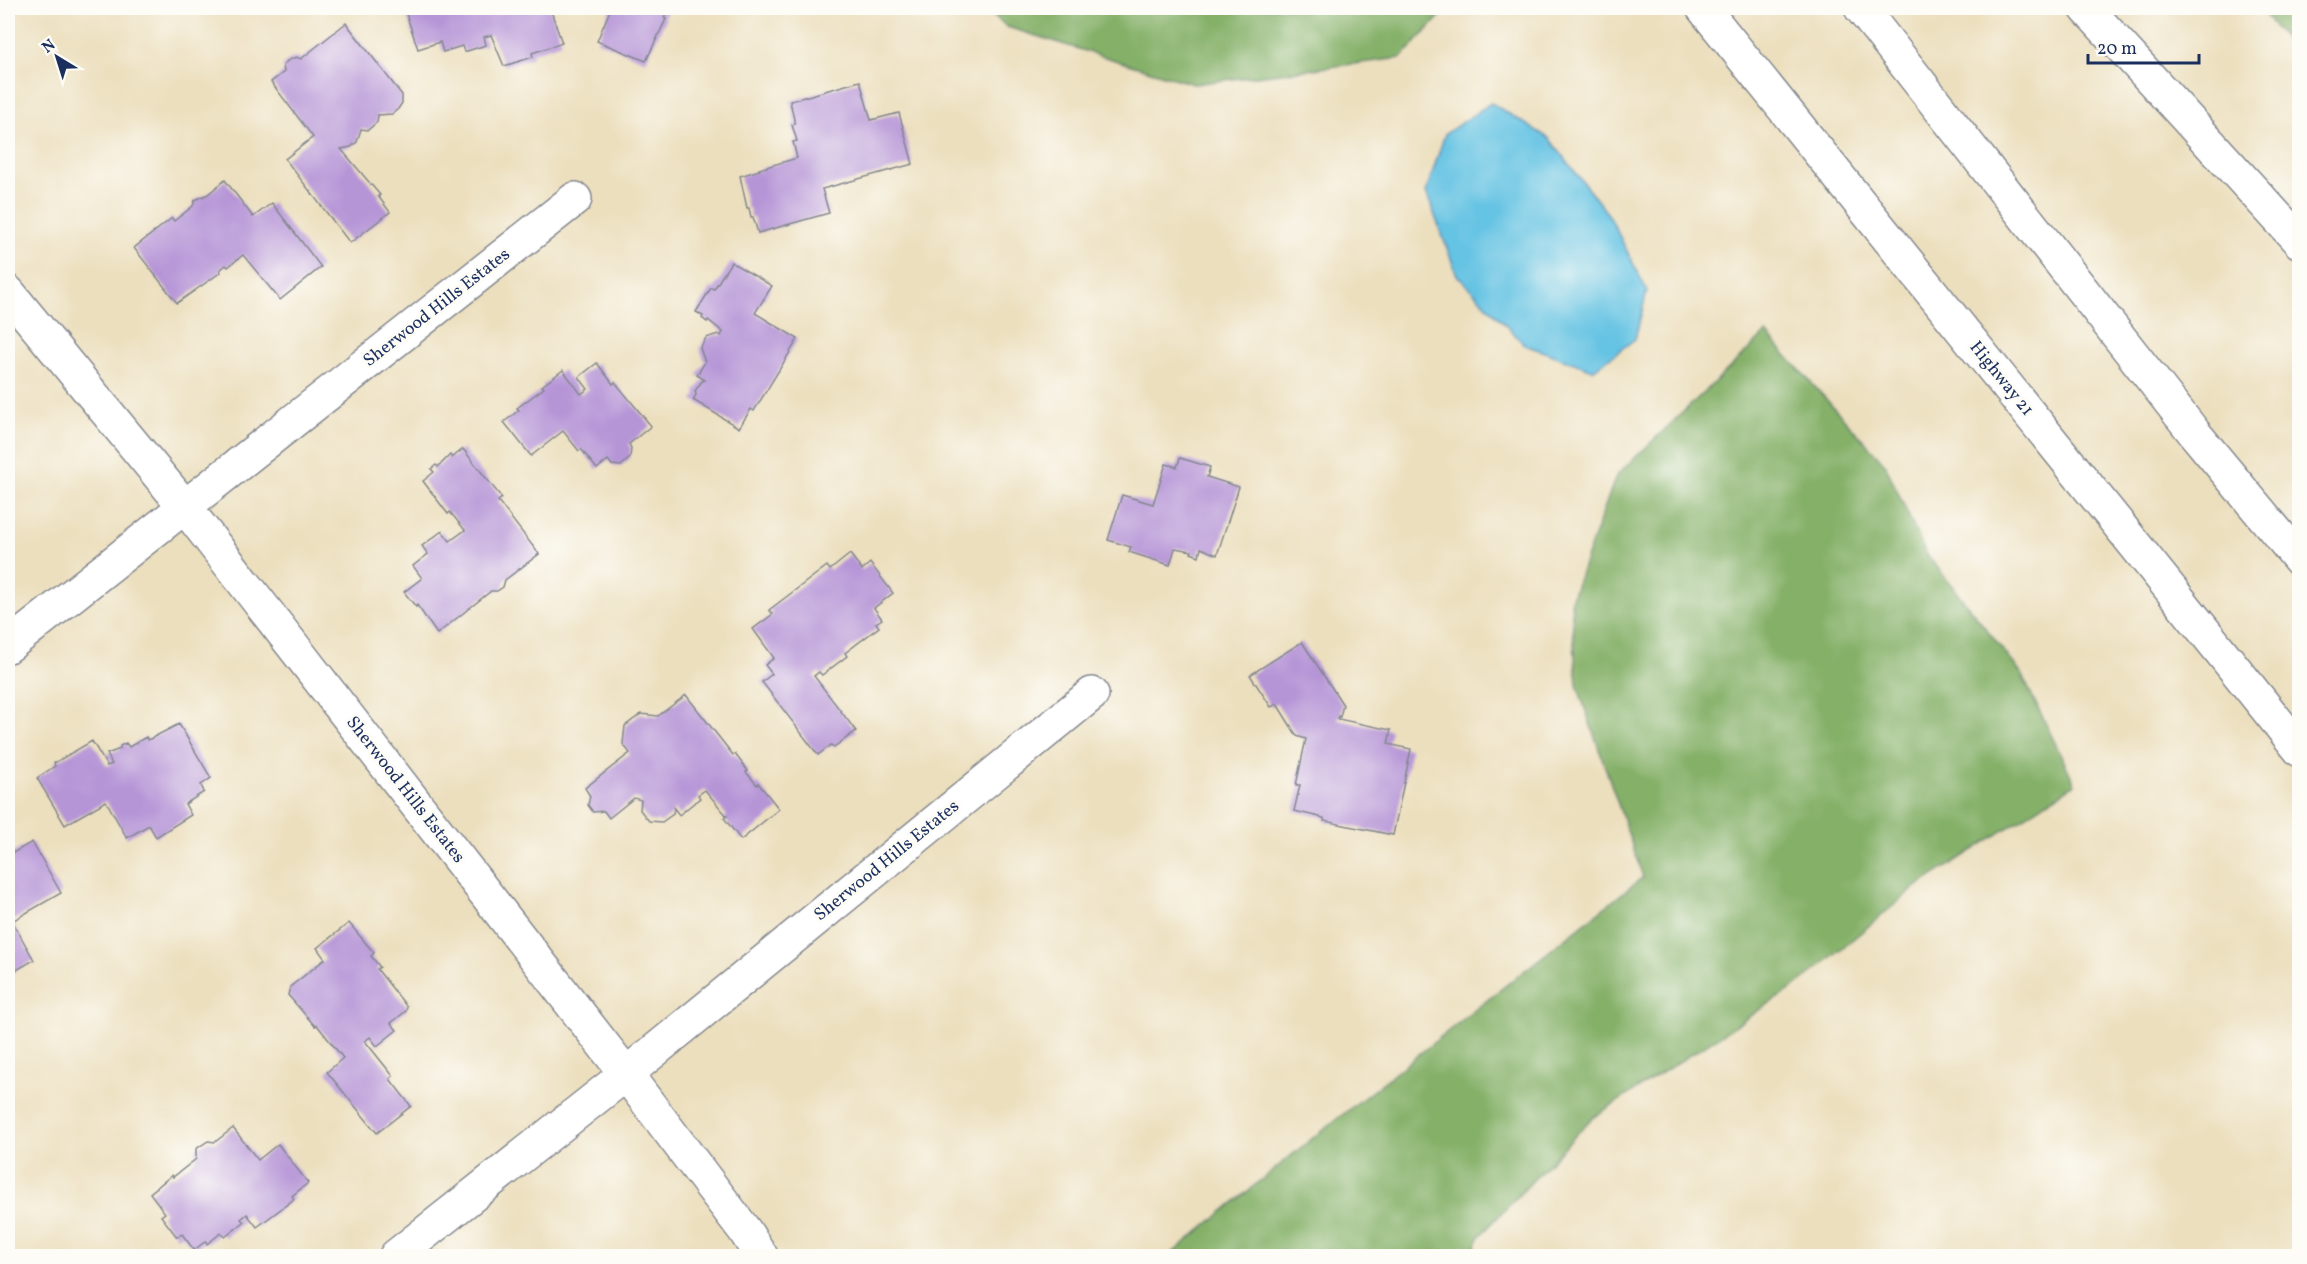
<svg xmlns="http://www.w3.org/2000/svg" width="2307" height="1264" font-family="Vollkorn,serif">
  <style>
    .forest { fill: #84b068; stroke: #507063; stroke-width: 1.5 }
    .water { fill: #65c3e3; stroke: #4079a0; stroke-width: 1.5 }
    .building { fill: #b695d7 }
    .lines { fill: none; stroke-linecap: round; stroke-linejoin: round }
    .street-casing { stroke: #84878e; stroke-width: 36 }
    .primary-casing { stroke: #84878e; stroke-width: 36 }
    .street { stroke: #fff; stroke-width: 33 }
    .primary { stroke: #fff; stroke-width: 33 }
    .labels { text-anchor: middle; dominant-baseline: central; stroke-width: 6; stroke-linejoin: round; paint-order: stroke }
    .street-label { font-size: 18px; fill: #1b2f5e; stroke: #fdfcf7 }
  </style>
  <rect width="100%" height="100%" fill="#fdfcf7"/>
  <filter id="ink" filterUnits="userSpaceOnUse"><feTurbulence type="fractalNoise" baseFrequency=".0167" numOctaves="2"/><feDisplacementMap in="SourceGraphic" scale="12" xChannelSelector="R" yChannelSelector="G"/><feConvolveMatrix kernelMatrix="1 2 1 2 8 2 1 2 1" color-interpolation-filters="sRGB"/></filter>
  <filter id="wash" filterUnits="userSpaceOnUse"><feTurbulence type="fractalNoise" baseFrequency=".008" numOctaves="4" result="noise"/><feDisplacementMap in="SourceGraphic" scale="24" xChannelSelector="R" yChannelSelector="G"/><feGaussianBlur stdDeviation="1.35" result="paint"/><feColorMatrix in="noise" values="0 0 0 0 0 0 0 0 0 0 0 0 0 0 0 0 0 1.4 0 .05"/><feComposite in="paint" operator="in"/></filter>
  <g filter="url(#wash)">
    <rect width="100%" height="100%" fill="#ecdfbe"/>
    <!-- forest -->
    <g class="forest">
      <path d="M 985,8 L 1448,8 L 1401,58 L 1193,84 L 1007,27 Z"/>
      <path d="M 2259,8 L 2299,8 L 2299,56 Z"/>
      <path d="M 1766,333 L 1885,464 L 1925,552 L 2021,673 L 2075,784 L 1916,887 L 1795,987 L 1592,1118 L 1480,1236 L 1471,1256 L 1169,1256 L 1304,1145 L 1643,877 L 1577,685 L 1571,600 L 1616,476 Z"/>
    </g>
    <!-- water -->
    <path class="water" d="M 1491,103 L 1549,138 L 1610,217 L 1647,291 L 1635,339 L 1593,370 L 1525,345 L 1457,275 L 1426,192 L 1445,134 Z"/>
    <g id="blocks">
      <!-- building -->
      <g class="building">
        <path d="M 404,8 L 550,8 L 562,43 L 532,53 L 533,57 L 504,66 L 491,35 L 484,37 L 486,45 L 464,52 L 462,46 L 443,52 L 440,42 L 418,49 Z"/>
        <path d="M 611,8 L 668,8 L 664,18 L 666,19 L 646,61 L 597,41 Z"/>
        <path d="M 346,23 L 402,95 L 402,103 L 398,109 L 392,114 L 378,115 L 377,122 L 368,130 L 361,129 L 357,142 L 351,147 L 341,149 L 380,195 L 378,196 L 390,212 L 350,243 L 285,159 L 313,137 L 271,82 L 284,72 L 283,66 L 287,61 L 296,57 L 301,59 Z"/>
        <path d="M 860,81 L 871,120 L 899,113 L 913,164 L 822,189 L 829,213 L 758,233 L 753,217 L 751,217 L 749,208 L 747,208 L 740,176 L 760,170 L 759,169 L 797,158 L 793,142 L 797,141 L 792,125 L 795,124 L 790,101 Z"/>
        <path d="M 225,180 L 253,217 L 272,203 L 321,267 L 280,300 L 243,255 L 228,267 L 226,265 L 220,270 L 221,272 L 177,303 L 134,248 L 172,218 L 174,221 L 193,206 L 195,200 L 208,194 Z"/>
        <path d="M 731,262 L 772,286 L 755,313 L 798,339 L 754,411 L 751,409 L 739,428 L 693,400 L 696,395 L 695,391 L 702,381 L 705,380 L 697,375 L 705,362 L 700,348 L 706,338 L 718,334 L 721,336 L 723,332 L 708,320 L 707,322 L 702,318 L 703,316 L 696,312 L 711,288 L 714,289 Z"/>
        <path d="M 597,363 L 613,384 L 615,382 L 651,426 L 629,444 L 631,448 L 630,458 L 621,466 L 612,465 L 608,460 L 597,469 L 581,449 L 579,451 L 563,431 L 531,456 L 504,422 L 519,410 L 517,408 L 544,388 L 542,386 L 563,370 L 581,394 L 588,389 L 579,377 Z"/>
        <path d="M 463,449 L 502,498 L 498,501 L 539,554 L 505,580 L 503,587 L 497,591 L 491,591 L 437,634 L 417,605 L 416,607 L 404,592 L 422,578 L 413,566 L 428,554 L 422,546 L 442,531 L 450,541 L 465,530 L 450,512 L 448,514 L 423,481 L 434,472 L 431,469 L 436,465 L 438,467 L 450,455 L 452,458 Z"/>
        <path d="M 1180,458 L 1210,467 L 1207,477 L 1239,487 L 1217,555 L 1201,548 L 1199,556 L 1191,553 L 1192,551 L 1175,548 L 1170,565 L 1129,552 L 1131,547 L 1108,540 L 1122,495 L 1153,504 L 1166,464 L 1177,467 Z"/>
        <path d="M 850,554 L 862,570 L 870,563 L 893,593 L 874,608 L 882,619 L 876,623 L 879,627 L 845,653 L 847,656 L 822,675 L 819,672 L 814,676 L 856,731 L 834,747 L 831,745 L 818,755 L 762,682 L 772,674 L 765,665 L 774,658 L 753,629 L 773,614 L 769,610 L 827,566 L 830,570 Z"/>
        <path d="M 1302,642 L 1343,705 L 1340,717 L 1338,716 L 1338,719 L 1391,730 L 1388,744 L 1411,749 L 1393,835 L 1324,821 L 1324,818 L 1294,811 L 1300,785 L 1296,785 L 1306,739 L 1297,736 L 1277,704 L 1271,707 L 1250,675 Z"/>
        <path d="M 686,695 L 733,755 L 735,754 L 748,771 L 746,772 L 757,785 L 758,783 L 779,809 L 741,840 L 724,818 L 727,816 L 705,790 L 698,795 L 700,798 L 679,815 L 674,808 L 673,814 L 662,822 L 649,821 L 640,810 L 641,800 L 634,798 L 609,818 L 604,811 L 593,812 L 588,805 L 590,796 L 585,788 L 630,753 L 623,744 L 625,726 L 641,714 L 658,716 Z"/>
        <path d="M 179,724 L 211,778 L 201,785 L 204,792 L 185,804 L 191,815 L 156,837 L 149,825 L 127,838 L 106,801 L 65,825 L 37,778 L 55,766 L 54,763 L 92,741 L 107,766 L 112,764 L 107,754 L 120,749 L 120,746 L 126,743 L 129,747 L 146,737 L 148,740 Z"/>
        <path d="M 32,842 L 61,893 L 12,921 L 34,960 L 8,975 L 8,852 L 12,850 L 13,853 Z"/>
        <path d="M 349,923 L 374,953 L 371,956 L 380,967 L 377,969 L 407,1007 L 406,1011 L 391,1023 L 397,1030 L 377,1046 L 370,1037 L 365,1041 L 393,1076 L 390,1079 L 411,1106 L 377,1133 L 327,1072 L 343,1058 L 317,1025 L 315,1026 L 288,995 L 290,987 L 325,959 L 317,948 Z"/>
        <path d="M 233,1128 L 258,1160 L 278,1144 L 308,1183 L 292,1196 L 294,1199 L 257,1227 L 247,1214 L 241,1219 L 244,1222 L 225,1237 L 221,1233 L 207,1244 L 206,1241 L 194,1250 L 182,1234 L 177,1237 L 161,1216 L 165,1213 L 150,1193 L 172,1175 L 173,1177 L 196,1159 L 196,1149 L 208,1141 L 215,1142 Z"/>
      </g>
    </g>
  </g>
  <g filter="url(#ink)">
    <use href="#blocks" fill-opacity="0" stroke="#84878e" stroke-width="1.5"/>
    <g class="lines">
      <defs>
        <g id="street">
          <path d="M 2086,8 L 2300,242"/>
          <path d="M 8,292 L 185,507 L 626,1074 L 745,1231 L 761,1256"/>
          <path d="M 8,646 L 575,199"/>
          <path d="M 396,1256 L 626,1074 L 1092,694"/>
        </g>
        <g id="primary">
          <path d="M 1703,8 L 2300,750"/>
          <path d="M 1861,8 L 2196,435 L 2300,560"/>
        </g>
      </defs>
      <!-- street casing -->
      <use href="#street" class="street-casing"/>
      <!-- primary casing -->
      <use href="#primary" class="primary-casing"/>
      <!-- street -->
      <use href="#street" class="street"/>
      <!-- primary -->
      <use href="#primary" class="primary"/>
    </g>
  </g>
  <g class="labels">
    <!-- street labels -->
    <g class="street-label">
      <text transform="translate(437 308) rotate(-38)">Sherwood Hills Estates</text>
      <text transform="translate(2001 379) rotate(51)">Highway 21</text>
      <text transform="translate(405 790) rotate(52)">Sherwood Hills Estates</text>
      <text transform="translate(887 861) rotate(-39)">Sherwood Hills Estates</text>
    </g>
  </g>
  <!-- margin -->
  <rect width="2307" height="1264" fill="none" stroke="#fdfcf7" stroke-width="30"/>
  <!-- north arrow -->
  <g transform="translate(57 57) rotate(322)" stroke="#fdfcf7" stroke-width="4.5" paint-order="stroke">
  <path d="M0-4.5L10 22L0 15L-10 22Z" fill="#1b2f5e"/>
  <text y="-9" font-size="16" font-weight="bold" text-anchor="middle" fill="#1b2f5e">N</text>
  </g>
  <!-- scale -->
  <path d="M2088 54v9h111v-9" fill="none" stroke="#1b2f5e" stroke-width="3"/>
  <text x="2097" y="54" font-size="18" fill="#1b2f5e" stroke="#fdfcf7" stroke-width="4.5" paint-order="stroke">20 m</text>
</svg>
